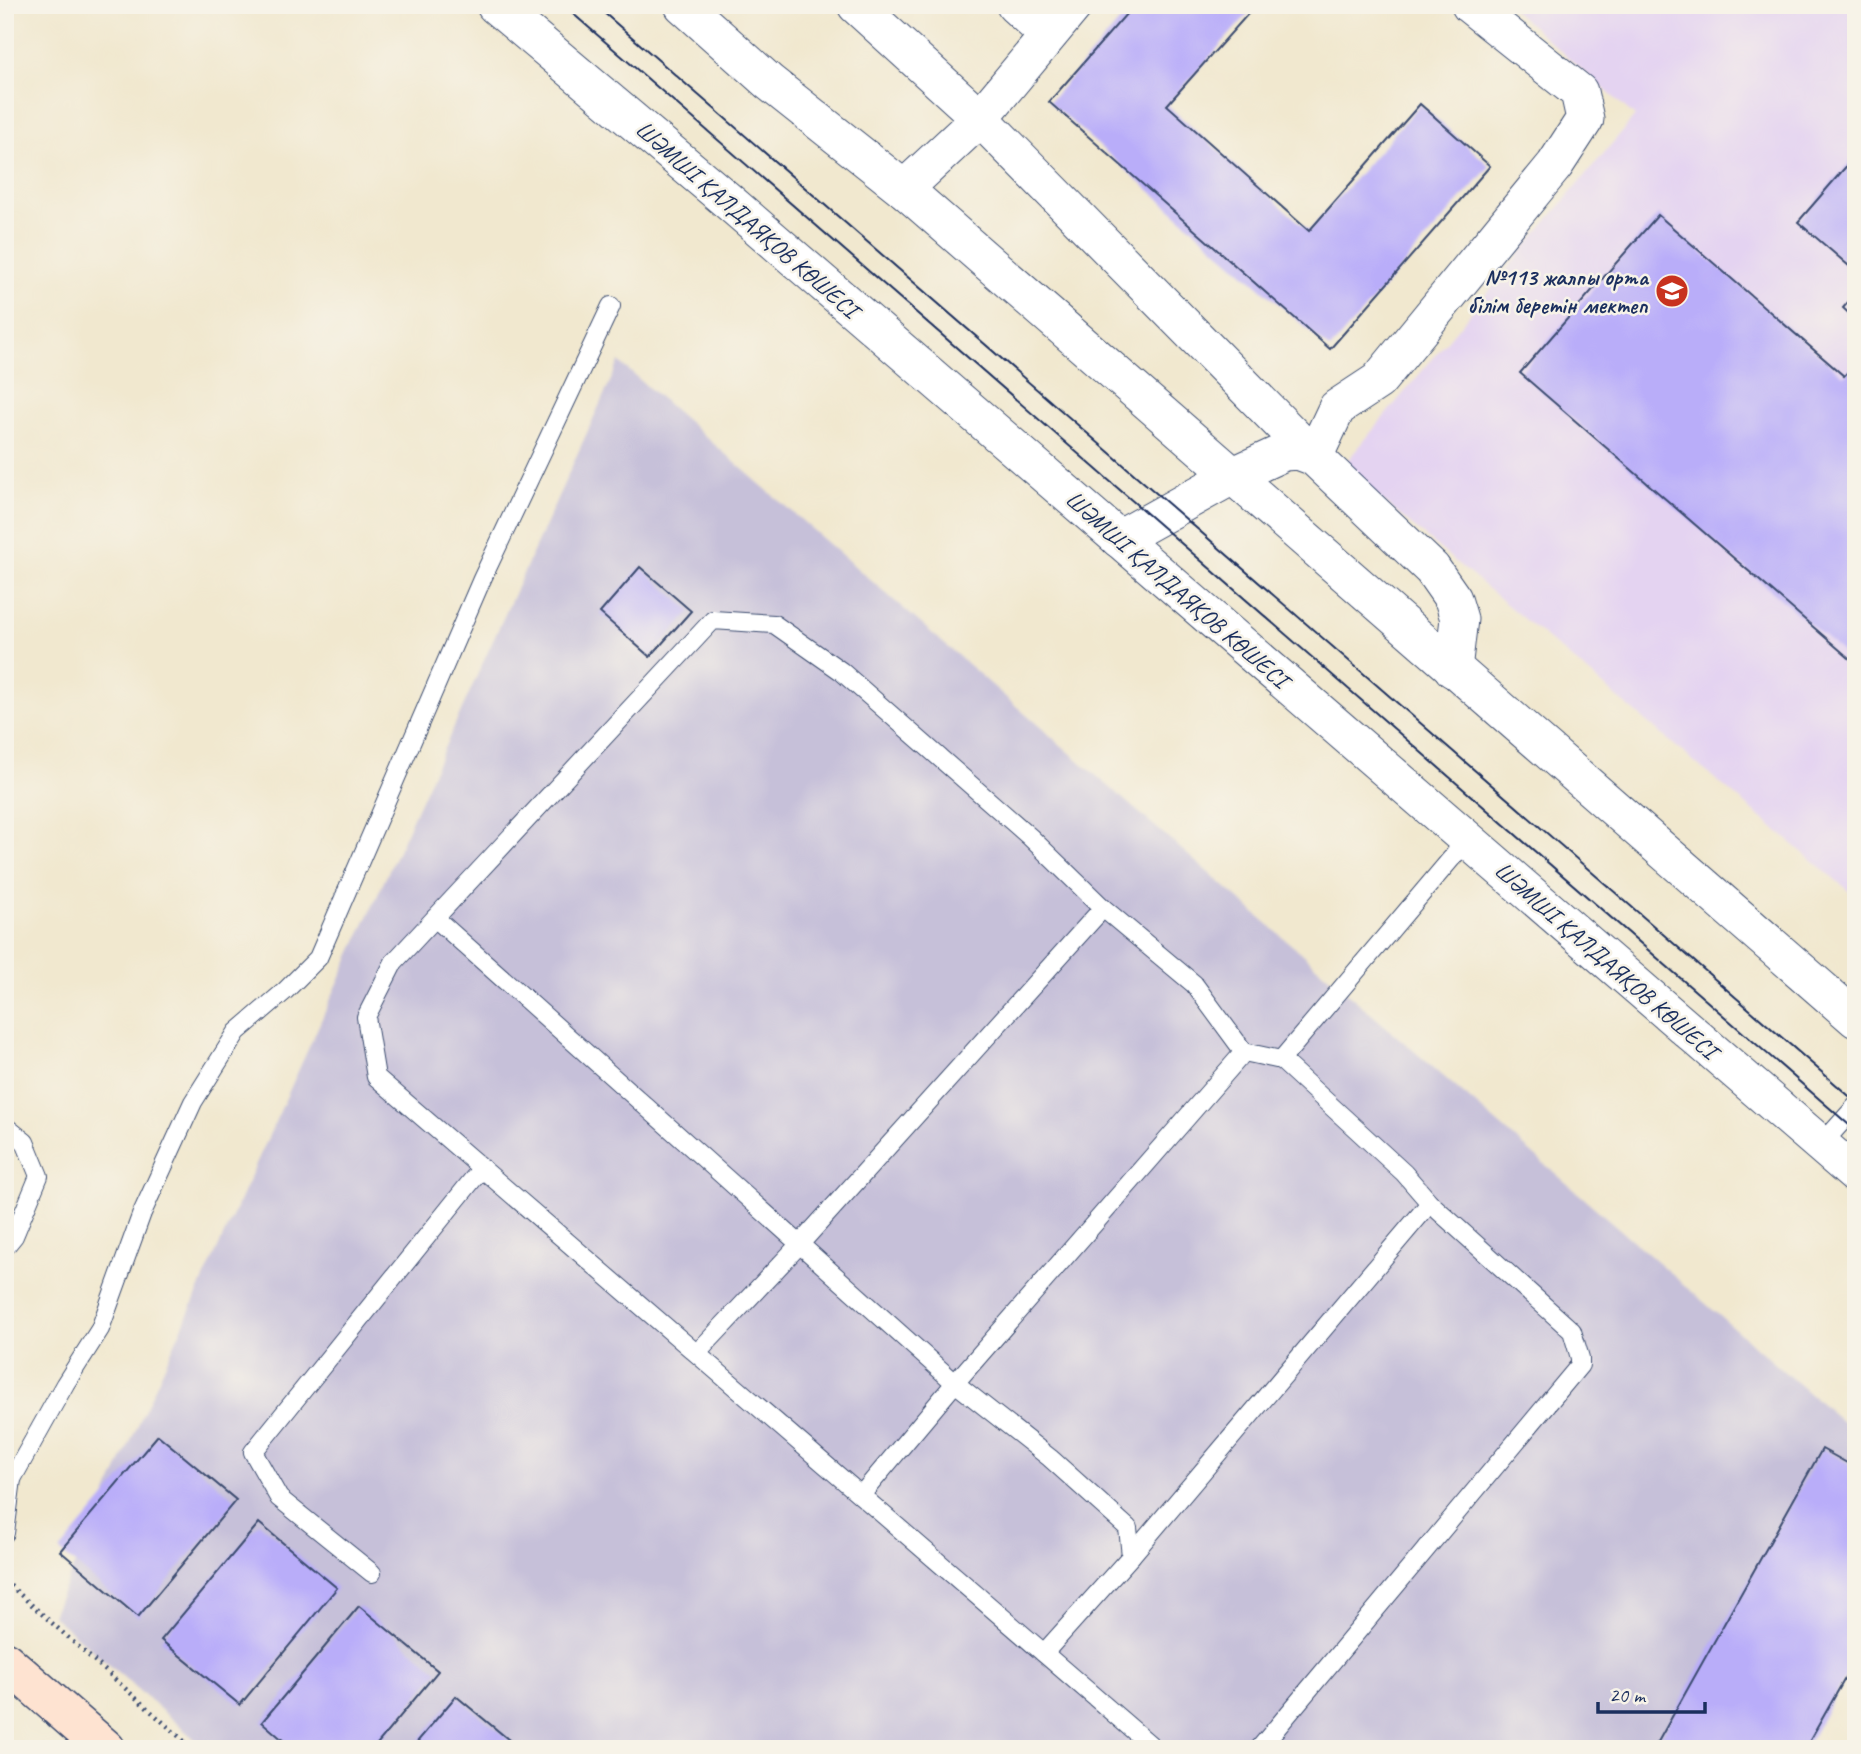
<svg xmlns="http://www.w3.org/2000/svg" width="1861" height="1754" font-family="Caveat,sans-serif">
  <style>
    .built { fill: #e4d3f1 }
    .industrial { fill: #c6c0d9 }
    .building { fill: #b9adf9 }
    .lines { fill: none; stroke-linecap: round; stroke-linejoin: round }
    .service-casing { stroke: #3b4b6f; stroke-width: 20 }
    .minor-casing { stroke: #3b4b6f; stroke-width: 39 }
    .secondary-casing { stroke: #3b4b6f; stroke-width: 41 }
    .path { stroke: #3b4b6f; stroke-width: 4.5; stroke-dasharray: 2 5; stroke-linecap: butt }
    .service { stroke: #fff; stroke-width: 18 }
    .minor { stroke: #fff; stroke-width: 37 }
    .secondary { stroke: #fee3d1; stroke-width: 38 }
    .tram { stroke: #1b2f5e; stroke-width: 2 }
    .labels { text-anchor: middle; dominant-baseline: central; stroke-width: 5; stroke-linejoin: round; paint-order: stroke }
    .street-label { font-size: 24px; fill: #1b2f5e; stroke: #f7f3e8 }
    .poi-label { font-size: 24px; font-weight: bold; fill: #1b2f5e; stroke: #f7f3e8; text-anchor: end }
  </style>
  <rect width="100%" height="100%" fill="#f7f3e8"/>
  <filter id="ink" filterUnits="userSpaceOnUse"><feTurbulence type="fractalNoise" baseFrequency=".0143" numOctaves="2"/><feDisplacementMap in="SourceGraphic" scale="14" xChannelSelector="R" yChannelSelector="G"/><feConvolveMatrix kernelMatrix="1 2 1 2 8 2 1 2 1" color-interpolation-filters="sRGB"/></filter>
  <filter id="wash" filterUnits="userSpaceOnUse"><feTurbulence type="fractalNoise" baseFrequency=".00686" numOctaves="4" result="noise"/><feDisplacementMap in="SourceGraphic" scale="28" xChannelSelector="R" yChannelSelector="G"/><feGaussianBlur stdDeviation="1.57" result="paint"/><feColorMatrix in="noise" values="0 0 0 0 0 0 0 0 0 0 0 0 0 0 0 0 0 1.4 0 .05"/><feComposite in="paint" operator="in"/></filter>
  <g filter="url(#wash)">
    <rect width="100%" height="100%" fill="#f1e8cf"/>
    <!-- built -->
    <path class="built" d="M 1508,5 L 1856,5 L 1856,897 L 1342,467 L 1635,116 Z"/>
    <!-- industrial -->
    <path class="industrial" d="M 619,362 L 1856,1434 L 1856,1603 L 1774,1749 L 206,1749 L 52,1615 Z"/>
    <g id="blocks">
      <!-- building -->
      <g class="building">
        <path d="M 1134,5 L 1256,5 L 1167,105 L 1309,231 L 1420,104 L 1490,166 L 1330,349 L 1049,102 Z"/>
        <path d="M 1856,155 L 1856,272 L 1798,222 Z"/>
        <path d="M 1658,215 L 1844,376 L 1856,363 L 1856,664 L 1520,373 Z"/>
        <path d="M 1856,293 L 1856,320 L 1843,308 Z"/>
        <path d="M 640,567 L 691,611 L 650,657 L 600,613 Z"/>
        <path d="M 158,1435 L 236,1500 L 138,1617 L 60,1551 Z"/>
        <path d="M 1822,1449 L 1856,1468 L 1856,1659 L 1805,1749 L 1654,1749 Z"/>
        <path d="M 259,1523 L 337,1588 L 240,1705 L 161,1640 Z"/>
        <path d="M 359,1606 L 438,1671 L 373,1749 L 293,1749 L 262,1722 Z"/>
        <path d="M 456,1696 L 520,1749 L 411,1749 Z"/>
      </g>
    </g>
  </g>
  <g filter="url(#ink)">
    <use href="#blocks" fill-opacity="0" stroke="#3b4b6f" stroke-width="2"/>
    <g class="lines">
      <defs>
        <g id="service">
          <path d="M 435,918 L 955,1383 L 1050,1458 L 1128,1528 L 1131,1556 L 1044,1653"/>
          <path d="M 5,1126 L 25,1142 L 39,1176 L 14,1236 L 5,1247"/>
          <path d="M 1821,1145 L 1856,1106"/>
          <path d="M 697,1353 L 799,1245 L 1103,908"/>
          <path d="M 5,1470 L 12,1479 L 5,1533"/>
          <path d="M 12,1479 L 65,1384 L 100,1329 L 142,1213 L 193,1102 L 237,1032 L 285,991 L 318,958 L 482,579 L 611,306"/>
          <path d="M 861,1495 L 955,1383 L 1244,1052"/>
          <path d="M 1131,1556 L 1430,1203 L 1404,1173 L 1281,1060"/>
          <path d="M 372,1573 L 279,1498 L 253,1452 L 482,1168"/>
          <path d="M 1155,1749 L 376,1077 L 366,1017 L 394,962 L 713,620 L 774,624 L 841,671 L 1030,837 L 1103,908 L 1194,984 L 1244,1052 L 1281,1060 L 1467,840"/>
          <path d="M 1259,1749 L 1580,1365 L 1580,1358 L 1572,1331 L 1430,1203"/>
        </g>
        <g id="minor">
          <path d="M 495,5 L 728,201 L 1856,1175"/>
          <path d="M 683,5 L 769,82 L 904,189 L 1856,1019"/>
          <path d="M 856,5 L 980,118 L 1074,5"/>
          <path d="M 1015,5 L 1048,35"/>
          <path d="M 904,189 L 980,118 L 1314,457 L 1337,408 L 1378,381 L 1555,165 L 1585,119 L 1579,92 L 1470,5"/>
          <path d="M 1119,539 L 1232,476 L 1284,452 L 1298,451 L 1314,457 L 1432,569 L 1453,599 L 1459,619 L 1453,669"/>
        </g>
        <path id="secondary" d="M 5,1661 L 106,1749"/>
      </defs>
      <!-- service casing -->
      <use href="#service" class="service-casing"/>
      <!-- minor casing -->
      <use href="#minor" class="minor-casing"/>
      <!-- secondary casing -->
      <use href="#secondary" class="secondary-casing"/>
      <!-- path -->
      <path class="path" d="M 5,1581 L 193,1749"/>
      <!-- service -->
      <use href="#service" class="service"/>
      <!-- minor -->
      <use href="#minor" class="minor"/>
      <!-- secondary -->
      <use href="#secondary" class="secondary"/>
      <!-- tram -->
      <g class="tram">
        <path d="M 563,5 L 1856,1131"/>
        <path d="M 595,5 L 1856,1102"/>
      </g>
    </g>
  </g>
  <!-- icons -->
  <defs>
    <symbol id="school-disc" viewBox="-11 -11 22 22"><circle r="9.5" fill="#c8321e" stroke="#f7f3e8"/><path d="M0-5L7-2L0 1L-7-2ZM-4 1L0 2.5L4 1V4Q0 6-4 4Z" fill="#fff"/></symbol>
  </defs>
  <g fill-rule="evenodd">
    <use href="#school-disc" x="1653" y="272" width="38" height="38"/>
  </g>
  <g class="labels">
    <!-- street labels -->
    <g class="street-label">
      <text transform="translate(747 219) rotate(41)">ШӘМШІ ҚАЛДАЯҚОВ КӨШЕСІ</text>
      <text transform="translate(1177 589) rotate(41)">ШӘМШІ ҚАЛДАЯҚОВ КӨШЕСІ</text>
      <text transform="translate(1606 960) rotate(41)">ШӘМШІ ҚАЛДАЯҚОВ КӨШЕСІ</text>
    </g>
    <!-- poi labels -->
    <g class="poi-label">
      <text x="1648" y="277">№113 жалпы орта<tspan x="1648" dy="28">білім беретін мектеп</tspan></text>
    </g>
  </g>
  <!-- margin -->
  <rect width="1861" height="1754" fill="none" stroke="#f7f3e8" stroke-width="28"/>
  <!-- scale -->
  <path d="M1598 1702v10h107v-10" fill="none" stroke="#1b2f5e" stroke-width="3.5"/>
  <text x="1609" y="1702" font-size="21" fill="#1b2f5e" stroke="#f7f3e8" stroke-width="5" paint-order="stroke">20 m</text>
</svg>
